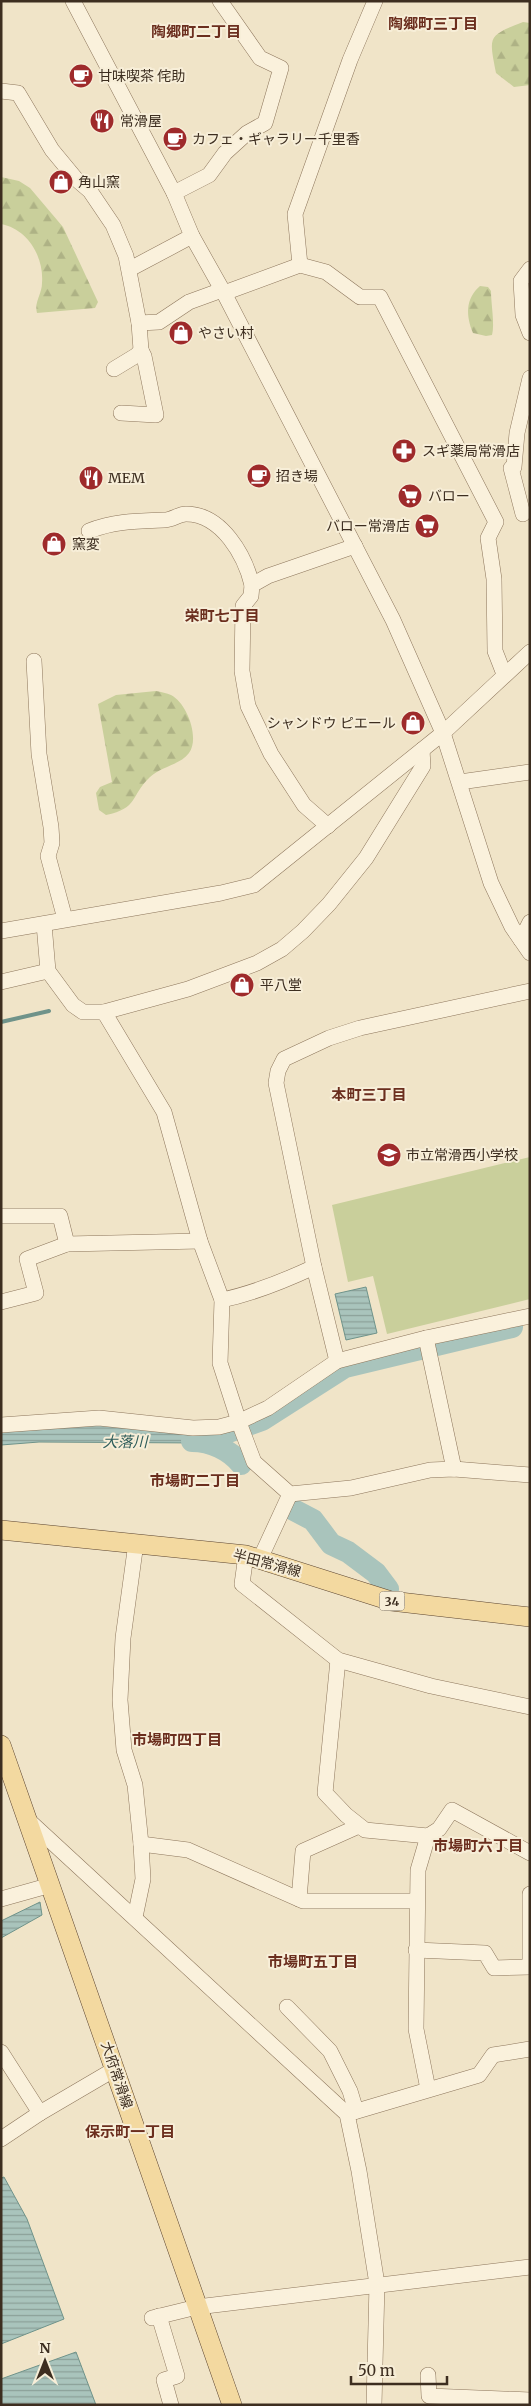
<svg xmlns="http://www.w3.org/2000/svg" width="531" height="2406" font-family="Merriweather,'Noto Sans JP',serif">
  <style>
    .forest { fill: url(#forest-firs) }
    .pitch { fill: #c9cf9b }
    .water { fill: url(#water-rules); stroke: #6f938a }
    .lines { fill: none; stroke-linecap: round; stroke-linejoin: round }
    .stream { stroke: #6f938a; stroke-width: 4 }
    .river { stroke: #a9c4bc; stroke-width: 22 }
    .minor-casing { stroke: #8d765c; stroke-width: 16 }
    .major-casing { stroke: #5b4430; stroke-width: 20 }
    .minor { stroke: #faf1dc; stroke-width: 15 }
    .major { stroke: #f3d9a0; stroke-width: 19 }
    .labels { text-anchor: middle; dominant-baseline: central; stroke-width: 4; stroke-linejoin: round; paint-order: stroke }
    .shield { fill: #f7eed8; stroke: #756857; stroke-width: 1 }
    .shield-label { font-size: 12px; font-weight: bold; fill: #3d2e20 }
    .poi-label { font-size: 14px; fill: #3d2e20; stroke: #f7eed8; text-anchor: start }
    .street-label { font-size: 14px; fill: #3d2e20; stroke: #f7eed8 }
    .neighbourhood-label { font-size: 15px; font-weight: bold; fill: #6b2e1e; stroke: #f7eed8 }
    .water-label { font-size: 15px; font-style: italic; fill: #2f5d5a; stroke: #f7eed8 }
  </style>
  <defs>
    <pattern id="forest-firs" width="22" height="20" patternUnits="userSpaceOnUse" patternTransform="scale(1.25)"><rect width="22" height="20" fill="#c9cf9b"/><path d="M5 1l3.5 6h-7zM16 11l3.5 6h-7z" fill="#aeb285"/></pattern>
    <pattern id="water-rules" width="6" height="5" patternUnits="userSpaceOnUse" patternTransform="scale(1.25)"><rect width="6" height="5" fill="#a9c4bc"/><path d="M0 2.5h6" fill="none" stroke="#8ba098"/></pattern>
  </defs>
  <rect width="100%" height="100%" fill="#f0e4c8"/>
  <!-- forest -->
  <g class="forest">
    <path d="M 523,22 L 530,23 L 530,85 L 514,87 L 496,73 C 489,36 487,36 523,22 Z"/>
    <path d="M 1,177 L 19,181 L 30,188 L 63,227 L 98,302 L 95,308 L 37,313 C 34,302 42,294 42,283 C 44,257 28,229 1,224 Z"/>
    <path d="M 480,286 L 488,287 L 491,291 C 491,304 495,325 492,335 L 486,336 L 473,333 C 466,316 465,299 480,286 Z"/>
    <path d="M 156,691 C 161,692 167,693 171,695 C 187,703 200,738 189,753 C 180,765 162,766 150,777 C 130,796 139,808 106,815 L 99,810 L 96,793 L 100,787 L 112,782 L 98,704 L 116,695 Z"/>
  </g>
  <!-- pitch -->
  <path class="pitch" d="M 530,1157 L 530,1299 L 387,1334 L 373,1276 L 348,1282 L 332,1205 Z"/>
  <!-- water -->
  <g class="water">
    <path d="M 366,1287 L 377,1333 L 346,1340 L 335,1294 Z"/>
    <path d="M 99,1422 L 230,1431 L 216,1441 L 220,1448 L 201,1443 L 39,1442 L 1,1445 L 1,1428 Z"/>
    <path d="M 40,1902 L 42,1915 L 1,1938 L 1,1921 Z"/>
    <path d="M 4,2177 L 27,2219 L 64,2319 L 1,2344 L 1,2178 Z"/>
    <path d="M 76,2352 L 96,2405 L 1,2405 L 1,2379 Z"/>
  </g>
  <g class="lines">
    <!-- stream -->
    <path class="stream" d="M 1,1022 L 49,1011"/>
    <!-- river -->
    <g class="river">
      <path d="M 226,1433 L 262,1420 L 345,1367 L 512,1327"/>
      <path d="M 192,1441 C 211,1441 230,1450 241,1464"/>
      <path d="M 292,1509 L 313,1520 L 331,1544 L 348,1552 L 376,1573 L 388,1589"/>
    </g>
    <defs>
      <g id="minor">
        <path d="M 73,1 L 174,193 L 192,236 L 224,293 L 393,620 L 443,733 L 491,883 L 512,927 L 530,953"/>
        <path d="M 1,91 L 18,93 L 52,150 L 76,179 L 90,191 L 113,225 L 126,256 L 139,323 L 141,350 L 137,355 L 114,369"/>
        <path d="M 174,193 L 209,175 L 225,153 L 247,133 L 265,123 L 281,68 L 260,58 L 220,1"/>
        <path d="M 300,265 L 295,214 L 350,60 L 375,1"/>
        <path d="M 130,269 L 192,236"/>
        <path d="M 530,269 L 521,281 L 523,315 L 530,333"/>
        <path d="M 224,293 L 300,265 L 326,272 L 360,297 L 380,297 L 496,522 L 488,538 L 494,579 L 495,651 L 504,674"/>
        <path d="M 139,323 L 159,322 L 189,302 L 222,290"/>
        <path d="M 121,413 L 156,415 L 144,356 L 141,350"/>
        <path d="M 523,514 L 511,468 L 514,467 L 517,433 L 530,378"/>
        <path d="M 89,531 C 114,521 138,521 164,520 C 172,520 179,514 186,514 C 222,514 245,556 252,585"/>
        <path d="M 34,661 L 39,754 L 51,827 L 52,843 L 48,856 L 65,919"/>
        <path d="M 460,782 L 530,772"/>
        <path d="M 328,826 L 304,805 L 271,754 L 248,706 L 242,671 L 243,606 L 251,596 L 252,585 L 268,576 L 355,546"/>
        <path d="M 44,924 L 48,971 L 73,1005 L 83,1012 L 104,1012 L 188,989 L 257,963 L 282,949 L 303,931 L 329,904 L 366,858 L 423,766 L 422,750"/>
        <path d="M 1,931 L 221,893 L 254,885 L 443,733 L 530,652"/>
        <path d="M 521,940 L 530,922"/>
        <path d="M 1,982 L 48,971"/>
        <path d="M 104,1012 L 164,1112 L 200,1241 L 222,1300 L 220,1363 L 240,1425 L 254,1462 L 290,1494 L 351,1488 L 430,1470 L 454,1469 L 530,1475"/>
        <path d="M 1,1216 L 60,1216 L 67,1244"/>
        <path d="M 222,1300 C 255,1293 284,1281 314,1267"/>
        <path d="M 1,1302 L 36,1293 L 27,1259 L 67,1244 L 200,1241"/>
        <path d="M 426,1338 L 454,1469"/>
        <path d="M 337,1361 L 314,1267 L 276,1083 L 278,1071 L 284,1059 L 329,1038 L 360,1028 L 530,991"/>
        <path d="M 1,1425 L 99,1418 L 193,1428 L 219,1427 L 238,1422 L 268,1408 L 337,1361 L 426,1338 L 530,1316"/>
        <path d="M 246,1555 L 242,1584 L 338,1660 L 431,1686 L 530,1707"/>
        <path d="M 260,1559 L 290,1494"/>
        <path d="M 338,1660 L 325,1793 L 346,1815 L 365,1830 L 428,1836 L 439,1829 L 452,1810 L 530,1853"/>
        <path d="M 27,1819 L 347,2114 L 359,2171 L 377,2284 L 374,2405"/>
        <path d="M 141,1844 L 188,1850 L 303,1901 L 417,1901"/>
        <path d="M 530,1894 L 530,1960"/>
        <path d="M 1,1899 L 51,1885"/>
        <path d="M 299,1899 L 303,1851 L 359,1826"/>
        <path d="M 135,1917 L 143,1879 L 141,1844 L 135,1785 L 124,1750 L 120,1700 L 123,1638 L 136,1543"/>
        <path d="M 416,1950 L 485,1953 L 494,1968 L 530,1967"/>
        <path d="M 287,2007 L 330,2051 L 350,2091 L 356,2111"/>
        <path d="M 1,2052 L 40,2113 L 115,2069"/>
        <path d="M 428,2089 L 416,2029 L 418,1870 L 428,1836"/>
        <path d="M 347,2114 L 479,2075 L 493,2055 L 530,2049"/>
        <path d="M 1,2139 L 40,2113"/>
        <path d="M 159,2316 L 177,2376 L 164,2380 L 171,2405"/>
        <path d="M 152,2318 L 197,2307 L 530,2267"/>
        <path d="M 428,2375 L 429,2396 L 530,2400"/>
      </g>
      <g id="major">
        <path d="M 1,1530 L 246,1555 L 391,1601 L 530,1617"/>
        <path d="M 1,1745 L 232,2405"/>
      </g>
    </defs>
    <!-- minor casing -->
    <use href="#minor" class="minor-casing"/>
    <!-- major casing -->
    <use href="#major" class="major-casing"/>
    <!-- minor -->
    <use href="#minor" class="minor"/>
    <!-- major -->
    <use href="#major" class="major"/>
  </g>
  <!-- icons -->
  <defs>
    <symbol id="cafe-disc" viewBox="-11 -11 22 22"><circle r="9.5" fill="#9e2a2b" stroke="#f7eed8"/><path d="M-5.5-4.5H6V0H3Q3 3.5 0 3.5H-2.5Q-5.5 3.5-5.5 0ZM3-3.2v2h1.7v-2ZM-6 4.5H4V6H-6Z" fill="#fff"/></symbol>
    <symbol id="restaurant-disc" viewBox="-11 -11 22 22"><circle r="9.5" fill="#9e2a2b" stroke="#f7eed8"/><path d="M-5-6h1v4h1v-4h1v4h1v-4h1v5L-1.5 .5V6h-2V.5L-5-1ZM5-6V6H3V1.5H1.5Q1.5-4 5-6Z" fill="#fff"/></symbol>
    <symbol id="shop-disc" viewBox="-11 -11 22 22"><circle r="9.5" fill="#9e2a2b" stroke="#f7eed8"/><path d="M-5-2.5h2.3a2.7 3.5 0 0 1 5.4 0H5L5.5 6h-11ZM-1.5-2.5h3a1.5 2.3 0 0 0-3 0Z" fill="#fff"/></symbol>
    <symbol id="pharmacy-disc" viewBox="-11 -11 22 22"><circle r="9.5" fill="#9e2a2b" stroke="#f7eed8"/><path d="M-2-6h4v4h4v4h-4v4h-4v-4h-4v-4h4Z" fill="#fff"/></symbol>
    <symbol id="supermarket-disc" viewBox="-11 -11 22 22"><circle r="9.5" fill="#9e2a2b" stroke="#f7eed8"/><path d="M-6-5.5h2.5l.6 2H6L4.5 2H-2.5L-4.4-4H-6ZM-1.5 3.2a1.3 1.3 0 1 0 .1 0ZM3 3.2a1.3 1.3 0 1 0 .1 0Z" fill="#fff"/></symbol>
    <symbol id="school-disc" viewBox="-11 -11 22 22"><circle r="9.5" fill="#9e2a2b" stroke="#f7eed8"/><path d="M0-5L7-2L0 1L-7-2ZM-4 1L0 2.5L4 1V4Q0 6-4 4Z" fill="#fff"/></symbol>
  </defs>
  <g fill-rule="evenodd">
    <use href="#cafe-disc" x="67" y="62" width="28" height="28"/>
    <use href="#restaurant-disc" x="88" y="107" width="28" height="28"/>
    <use href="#cafe-disc" x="161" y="125" width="28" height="28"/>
    <use href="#shop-disc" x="47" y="168" width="28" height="28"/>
    <use href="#shop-disc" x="167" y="319" width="28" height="28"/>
    <use href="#pharmacy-disc" x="390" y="437" width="28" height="28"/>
    <use href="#cafe-disc" x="245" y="462" width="28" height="28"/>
    <use href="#restaurant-disc" x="77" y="464" width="28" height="28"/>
    <use href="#supermarket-disc" x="396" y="482" width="28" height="28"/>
    <use href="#supermarket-disc" x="413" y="512" width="28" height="28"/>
    <use href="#shop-disc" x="40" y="530" width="28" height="28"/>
    <use href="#shop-disc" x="399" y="709" width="28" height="28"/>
    <use href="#shop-disc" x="228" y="971" width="28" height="28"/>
    <use href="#school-disc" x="375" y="1141" width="28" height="28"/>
  </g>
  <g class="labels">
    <!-- shield labels -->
    <rect class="shield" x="379.5" y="1591.5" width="25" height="19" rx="4"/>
    <g class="shield-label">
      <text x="392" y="1601">34</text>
    </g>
    <!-- poi labels -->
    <g class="poi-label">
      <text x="98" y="76">甘味喫茶 侘助</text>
      <text x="120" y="121">常滑屋</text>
      <text x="192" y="139">カフェ・ギャラリー千里香</text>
      <text x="78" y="182">角山窯</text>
      <text x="198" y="333">やさい村</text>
      <text x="422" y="451">スギ薬局常滑店</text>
      <text x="276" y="476">招き場</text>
      <text x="108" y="478">MEM</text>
      <text x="428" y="496">バロー</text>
      <text x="410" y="526" text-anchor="end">バロー常滑店</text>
      <text x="72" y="544">窯変</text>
      <text x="396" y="723" text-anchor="end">シャンドウ ピエール</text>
      <text x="260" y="985">平八堂</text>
      <text x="406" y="1155">市立常滑西小学校</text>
    </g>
    <!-- street labels -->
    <g class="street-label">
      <text transform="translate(267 1563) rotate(15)">半田常滑線</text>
      <text transform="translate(117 2075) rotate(71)">大府常滑線</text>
    </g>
    <!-- neighbourhood labels -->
    <g class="neighbourhood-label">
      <text x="433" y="23">陶郷町三丁目</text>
      <text x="196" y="31">陶郷町二丁目</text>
      <text x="222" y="615">栄町七丁目</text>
      <text x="369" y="1094">本町三丁目</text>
      <text x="195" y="1480">市場町二丁目</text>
      <text x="177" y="1739">市場町四丁目</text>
      <text x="478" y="1845">市場町六丁目</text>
      <text x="313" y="1961">市場町五丁目</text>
      <text x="130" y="2131">保示町一丁目</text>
    </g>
    <!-- water labels -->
    <g class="water-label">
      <text x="125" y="1441">大落川</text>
    </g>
  </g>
  <!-- border -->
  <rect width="531" height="2406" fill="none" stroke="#3d2e20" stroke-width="5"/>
  <!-- north arrow -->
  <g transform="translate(45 2361)" stroke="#f7eed8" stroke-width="4" paint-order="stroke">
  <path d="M0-4L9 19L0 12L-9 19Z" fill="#3d2e20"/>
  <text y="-8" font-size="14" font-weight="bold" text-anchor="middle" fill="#3d2e20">N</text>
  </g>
  <!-- scale -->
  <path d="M351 2376v8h96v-8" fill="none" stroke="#3d2e20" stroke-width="2.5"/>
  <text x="358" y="2376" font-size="15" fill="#3d2e20" stroke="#f7eed8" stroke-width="4" paint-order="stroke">50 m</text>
</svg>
